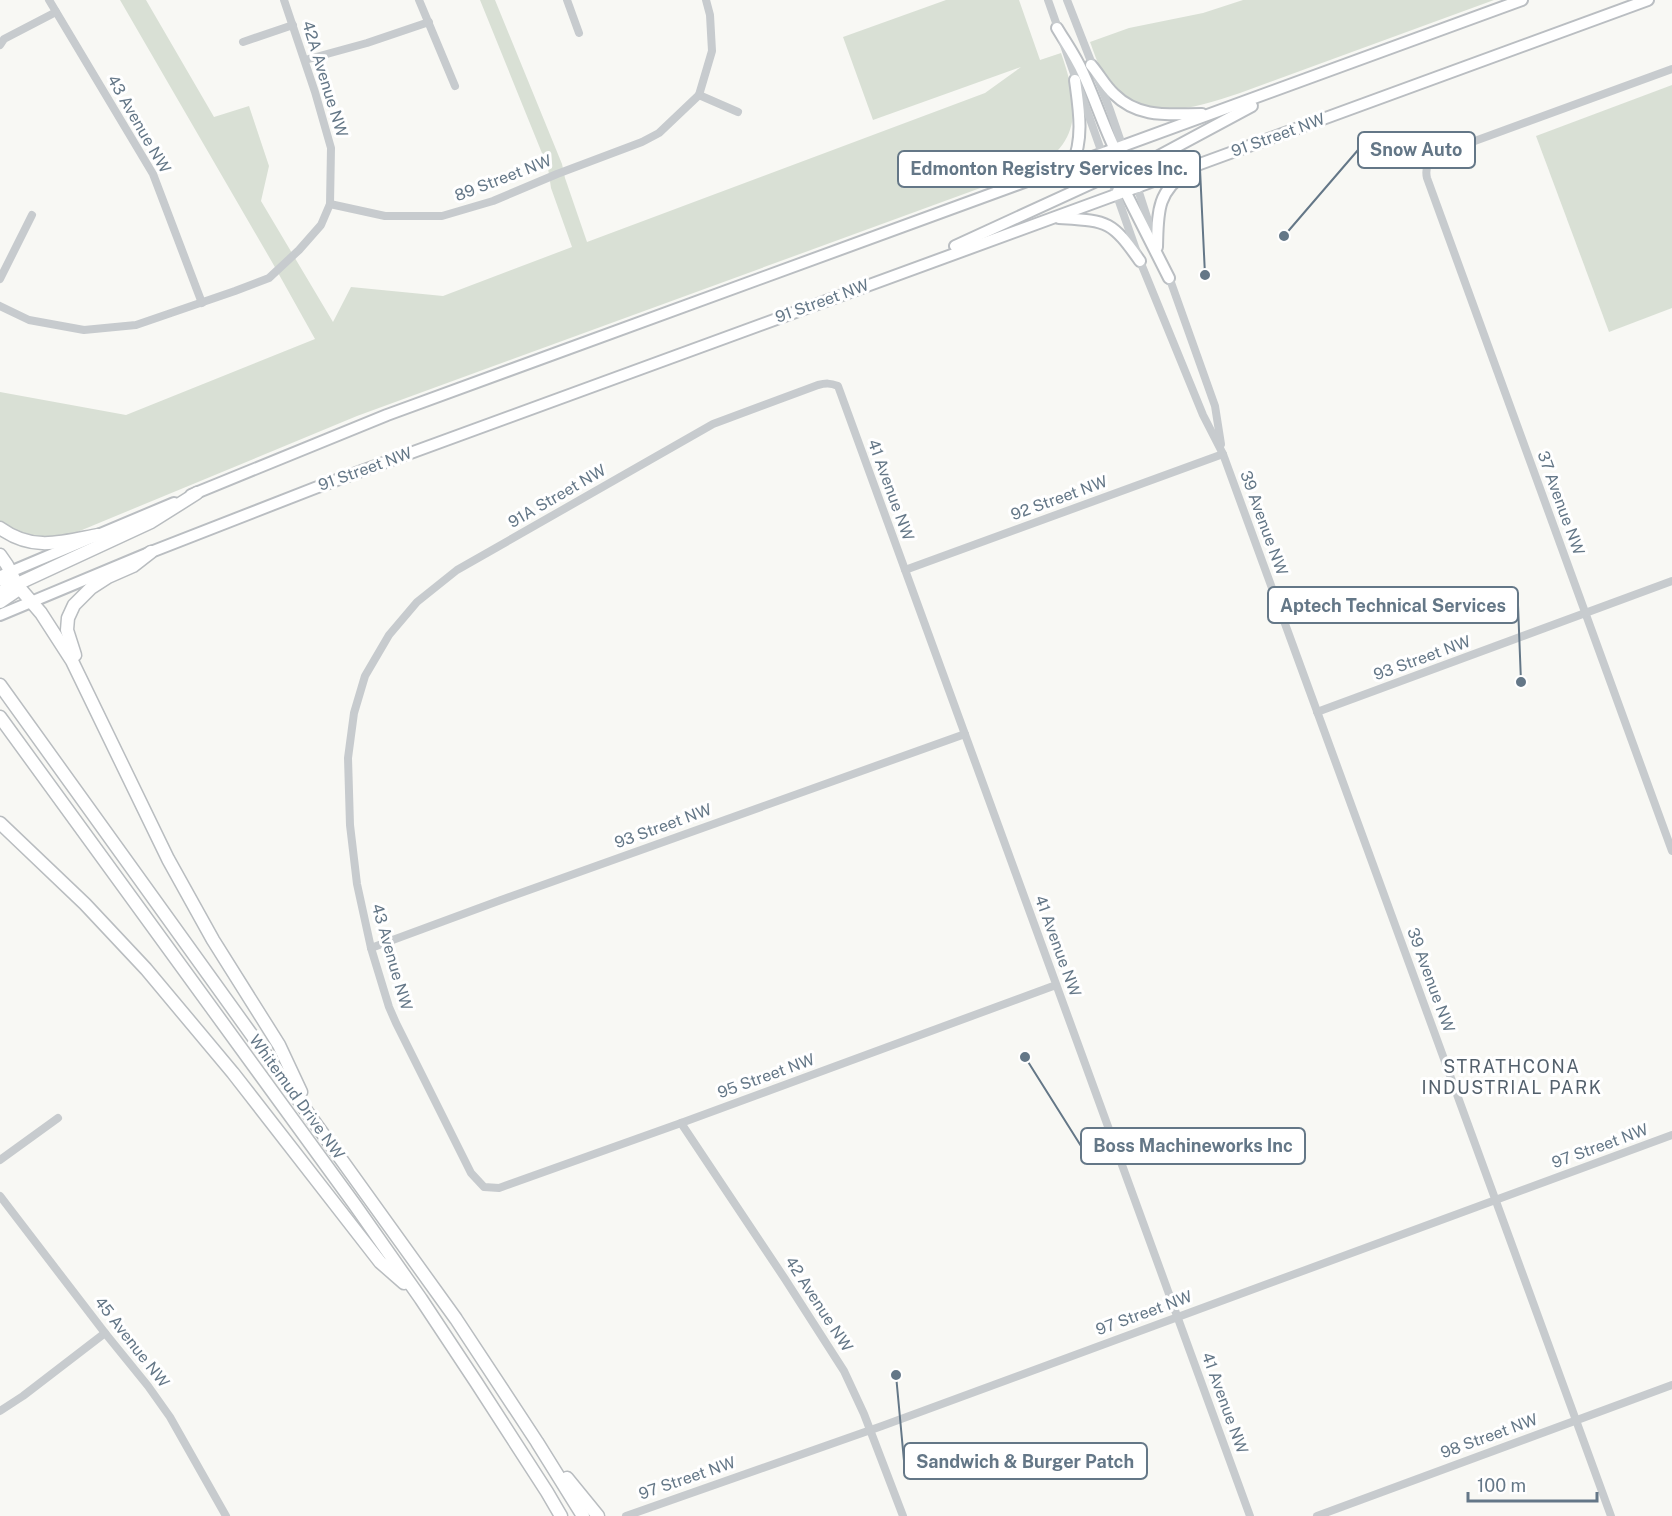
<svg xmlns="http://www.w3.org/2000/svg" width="1672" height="1516" font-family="'Public Sans',sans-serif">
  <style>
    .green { fill: #d9e0d5 }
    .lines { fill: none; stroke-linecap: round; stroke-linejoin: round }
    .major-casing { stroke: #babec2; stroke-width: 14 }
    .highway-casing { stroke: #b9bdc0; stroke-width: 15 }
    .minor { stroke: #c7cbce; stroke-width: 8 }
    .major { stroke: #fff; stroke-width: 10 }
    .highway { stroke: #fff; stroke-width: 12 }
    .labels { text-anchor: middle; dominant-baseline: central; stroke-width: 6; stroke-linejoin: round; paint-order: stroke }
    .street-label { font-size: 16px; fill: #647787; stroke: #fff }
    .neighbourhood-label { font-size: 18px; letter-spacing: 1.5px; fill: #53606c; stroke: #fff }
    .leader { fill: none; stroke: #647787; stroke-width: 2 }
    .callout-dot { fill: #647787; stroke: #fff; stroke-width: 2 }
    .callout { fill: #fff; stroke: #647787; stroke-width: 2 }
    .callout-label { font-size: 18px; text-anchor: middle; font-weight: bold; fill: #647787 }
  </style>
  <rect width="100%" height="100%" fill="#f8f8f4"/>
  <!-- green -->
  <g class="green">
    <path d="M 120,0 L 146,0 L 214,117 L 249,106 L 269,166 L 261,201 L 333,322 L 351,287 L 443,296 L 572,247 L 551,188 L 548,168 L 480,0 L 495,0 L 562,164 L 565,178 L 587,242 L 985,93 L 1021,67 L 873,120 L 843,37 L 946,0 L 1019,0 L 1040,60 L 1061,53 C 1077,99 1085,140 1035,168 L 357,416 L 70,535 L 61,538 L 24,537 L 0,523 L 0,392 L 126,415 L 315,339 L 272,262 Z"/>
    <path d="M 1243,0 L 1494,0 L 1240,93 C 1190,110 1136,127 1103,72 C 1097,63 1094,52 1090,42 L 1129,28 L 1203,13 Z"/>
    <path d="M 1672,85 L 1672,308 L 1609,332 L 1536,136 Z"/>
  </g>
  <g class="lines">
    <defs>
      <g id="major">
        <path d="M 1057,28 C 1066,43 1076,57 1083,73 C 1101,112 1111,153 1138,187"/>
        <path d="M 1091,65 C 1099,74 1105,86 1114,94 C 1139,119 1170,114 1202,114"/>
        <path d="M 1072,166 C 1084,137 1079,110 1075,80"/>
        <path d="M 1123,187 L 1169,278"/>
        <path d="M 1117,194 L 1121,183 L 1131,171 L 1252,106"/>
        <path d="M 1059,218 C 1108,221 1111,220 1140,261"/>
        <path d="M 955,246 L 1101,179 L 1113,168 L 1122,147"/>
        <path d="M 1157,247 C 1158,214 1156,192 1187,172"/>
        <path d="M 191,495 L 387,415 L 1522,0"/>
        <path d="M 3,575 L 174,503"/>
        <path d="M 0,615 L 151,552 L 315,488 L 1648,0"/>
      </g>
      <g id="highway">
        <path d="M 0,528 C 33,552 62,542 98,535"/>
        <path d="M 0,555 L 7,565 L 17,585 L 41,613 L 72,661 L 168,859 L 213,940 L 279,1045 L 301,1092"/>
        <path d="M 0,579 L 9,580 L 17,585"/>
        <path d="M 0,592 L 151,522 L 197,493"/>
        <path d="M 0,602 L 16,591 L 17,586"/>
        <path d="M 75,655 L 67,630 L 68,618 L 74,605 L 91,588 L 108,577 L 133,566 L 151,552"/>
        <path d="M 0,685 L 456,1319 L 537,1442 L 583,1516"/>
        <path d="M 0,717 L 355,1205 L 421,1299 L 476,1382 L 547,1492 L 561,1516"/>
        <path d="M 0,823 L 85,904 L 146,969 L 233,1073 L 380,1262 L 404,1283"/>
        <path d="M 567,1478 L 598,1516"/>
      </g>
    </defs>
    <!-- major casing -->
    <use href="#major" class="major-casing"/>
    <!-- highway casing -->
    <use href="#highway" class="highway-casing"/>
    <!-- minor -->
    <g class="minor">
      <path d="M 49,0 L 153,174 L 202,303"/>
      <path d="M 419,0 L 455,86"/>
      <path d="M 567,0 L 579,33"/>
      <path d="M 1048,0 L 1140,261 L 1203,415 L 1223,454 L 1611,1516"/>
      <path d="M 1067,0 L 1110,110 L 1131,171"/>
      <path d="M 243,42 L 293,25"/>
      <path d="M 0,45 L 4,39 L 56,12"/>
      <path d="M 305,60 L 367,43 L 429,22"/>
      <path d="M 1672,69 L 1442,153 C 1431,160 1424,165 1427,178 L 1672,851"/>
      <path d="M 699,95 L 712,51 L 710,15 L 706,0"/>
      <path d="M 699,95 L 738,112"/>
      <path d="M 1136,183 L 1155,242"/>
      <path d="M 330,204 L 385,216 L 442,216 L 493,201 L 557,174 L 642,142 L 659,133 L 699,95"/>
      <path d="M 1168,274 L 1215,406 L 1221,444"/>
      <path d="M 0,279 L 32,215"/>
      <path d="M 0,306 L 29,320 L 84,330 L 136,325 L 235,291 L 269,278 L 299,250 L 321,225 L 330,204 L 331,148 L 315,92 L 284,0"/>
      <path d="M 905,570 L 1223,454"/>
      <path d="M 1317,712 L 1672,581"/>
      <path d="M 371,948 L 501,900 L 965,734"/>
      <path d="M 1056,985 L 681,1123 L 499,1188 L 484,1187 L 471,1173 L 396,1023 L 389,1007 L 371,948 L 357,884 L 350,825 L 348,758 L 354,713 L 365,676 L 389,635 L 417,602 L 457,570 L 713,424 L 818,385 C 826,383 830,383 838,386 L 1250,1516"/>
      <path d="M 681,1123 L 785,1279 L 844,1371 L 864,1414 L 903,1516"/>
      <path d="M 0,1160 L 58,1118"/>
      <path d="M 0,1196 L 105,1333 L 148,1386 L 170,1417 L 226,1516"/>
      <path d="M 0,1411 L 23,1396 L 105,1333"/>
      <path d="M 626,1516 L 882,1426 L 1672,1135"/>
      <path d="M 1317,1516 L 1672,1385"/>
    </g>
    <!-- major -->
    <use href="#major" class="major"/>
    <!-- highway -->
    <use href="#highway" class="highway"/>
  </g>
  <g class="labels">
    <!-- street labels -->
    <g class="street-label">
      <text transform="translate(325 79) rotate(73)">42A Avenue NW</text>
      <text transform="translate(139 124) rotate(60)">43 Avenue NW</text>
      <text transform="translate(1278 135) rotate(-20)">91 Street NW</text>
      <text transform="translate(503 178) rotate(-21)">89 Street NW</text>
      <text transform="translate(822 301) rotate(-20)">91 Street NW</text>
      <text transform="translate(365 469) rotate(-20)">91 Street NW</text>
      <text transform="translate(891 490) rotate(70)">41 Avenue NW</text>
      <text transform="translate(557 496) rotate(-30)">91A Street NW</text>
      <text transform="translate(1059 498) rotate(-20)">92 Street NW</text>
      <text transform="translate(1561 503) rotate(70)">37 Avenue NW</text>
      <text transform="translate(1264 523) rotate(70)">39 Avenue NW</text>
      <text transform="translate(1422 658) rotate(-20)">93 Street NW</text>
      <text transform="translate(663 826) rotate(-20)">93 Street NW</text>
      <text transform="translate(1058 946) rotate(70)">41 Avenue NW</text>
      <text transform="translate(392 957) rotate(74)">43 Avenue NW</text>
      <text transform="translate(1431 980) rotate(70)">39 Avenue NW</text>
      <text transform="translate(766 1076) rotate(-20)">95 Street NW</text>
      <text transform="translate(297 1097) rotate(54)">Whitemud Drive NW</text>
      <text transform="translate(1600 1146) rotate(-20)">97 Street NW</text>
      <text transform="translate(819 1304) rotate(57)">42 Avenue NW</text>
      <text transform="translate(1144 1313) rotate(-20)">97 Street NW</text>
      <text transform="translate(132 1342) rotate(52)">45 Avenue NW</text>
      <text transform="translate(1225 1403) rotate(70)">41 Avenue NW</text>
      <text transform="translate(1489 1436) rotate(-20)">98 Street NW</text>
      <text transform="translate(687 1478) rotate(-19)">97 Street NW</text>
    </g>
    <!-- neighbourhood labels -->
    <g class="neighbourhood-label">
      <text x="1512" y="1066">STRATHCONA<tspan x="1512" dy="21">INDUSTRIAL PARK</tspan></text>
    </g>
  </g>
  <!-- callouts -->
  <path class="leader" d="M1284 236L1358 150M1205 275L1200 169M1521 682L1518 605M1025 1057L1081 1146M896 1375L904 1461"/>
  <g class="callout-dot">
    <circle cx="1284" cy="236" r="6"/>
    <circle cx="1205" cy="275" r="6"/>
    <circle cx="1521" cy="682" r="6"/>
    <circle cx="1025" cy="1057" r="6"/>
    <circle cx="896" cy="1375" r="6"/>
  </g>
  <g class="callout">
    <rect x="1358" y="132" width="117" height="36" rx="6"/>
    <rect x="898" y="151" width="302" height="36" rx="6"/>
    <rect x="1268" y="587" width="250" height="36" rx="6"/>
    <rect x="1081" y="1128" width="224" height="36" rx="6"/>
    <rect x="904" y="1443" width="243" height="36" rx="6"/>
  </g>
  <g class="callout-label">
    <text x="1416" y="156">Snow Auto</text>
    <text x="1049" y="175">Edmonton Registry Services Inc.</text>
    <text x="1393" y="612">Aptech Technical Services</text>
    <text x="1193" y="1152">Boss Machineworks Inc</text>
    <text x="1025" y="1468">Sandwich &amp; Burger Patch</text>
  </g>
  <!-- scale -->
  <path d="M1468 1492v9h129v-9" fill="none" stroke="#647787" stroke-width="3"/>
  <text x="1477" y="1492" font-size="18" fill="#647787" stroke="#ffffff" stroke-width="4.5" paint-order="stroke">100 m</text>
</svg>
